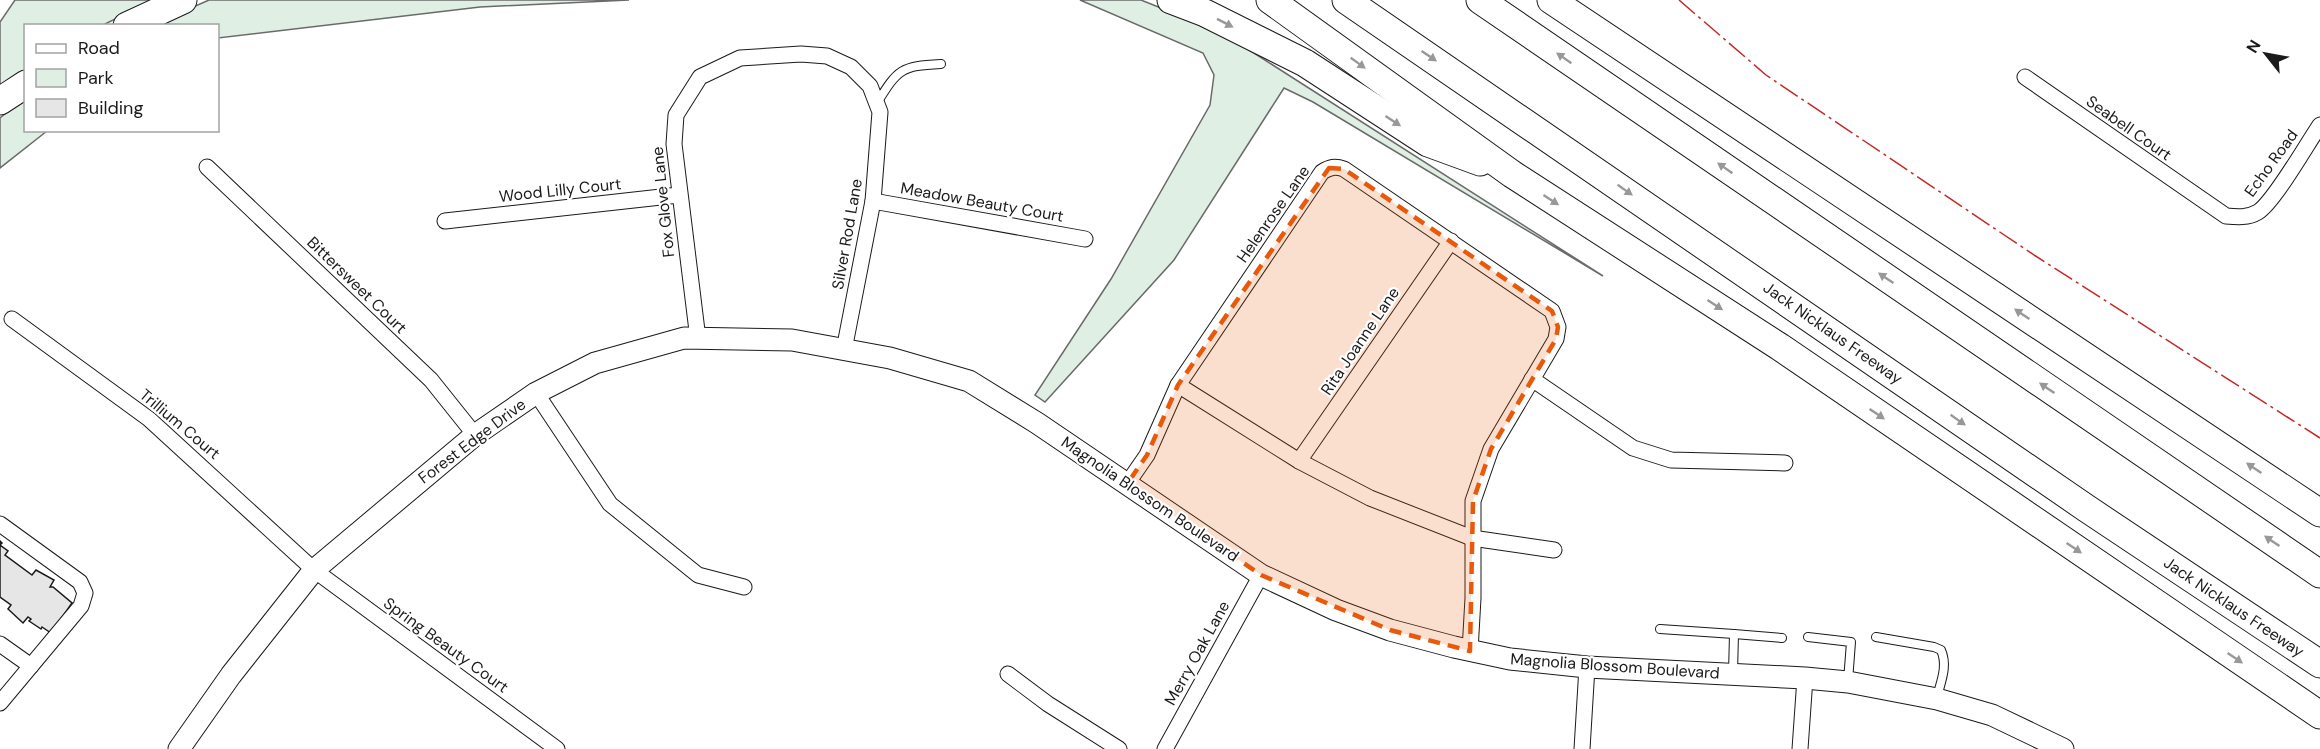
<svg xmlns="http://www.w3.org/2000/svg" width="2320" height="749" font-family="'DM Sans',sans-serif">
  <style>
    .green { fill: #e0efe3; stroke: #6a6a6a; stroke-width: 1.5 }
    .building { fill: #e6e6e6; stroke: #1a1a1a; stroke-width: 1.5 }
    .lines { fill: none; stroke-linecap: round; stroke-linejoin: round }
    .lane-casing { stroke: #1a1a1a; stroke-width: 10 }
    .street-casing { stroke: #1a1a1a; stroke-width: 17 }
    .secondary-casing { stroke: #1a1a1a; stroke-width: 23 }
    .highway-casing { stroke: #1a1a1a; stroke-width: 29 }
    .lane { stroke: #fff; stroke-width: 8 }
    .street { stroke: #fff; stroke-width: 15 }
    .secondary { stroke: #fff; stroke-width: 21 }
    .highway { stroke: #fff; stroke-width: 27 }
    .power { stroke: #c62828; stroke-width: 1.5; stroke-dasharray: 21 4.5 3 4.5; stroke-linecap: butt }
    .oneway { fill: #989898 }
    .marked { fill: #e8590c; fill-opacity: 0.2; stroke: #e8590c; stroke-width: 4.5; stroke-dasharray: 12 8; stroke-linejoin: round }
    .labels { text-anchor: middle; dominant-baseline: central; stroke-width: 4.5; stroke-linejoin: round; paint-order: stroke }
    .street-label { font-size: 16px; fill: #1a1a1a; stroke: #fff }
  </style>
  <rect width="100%" height="100%" fill="#fff"/>
  <!-- green -->
  <g class="green">
    <path d="M 15,0 L 154,0 L 103,25 L 26,26 L 25,73 L 0,91 L 0,22 Z"/>
    <path d="M 209,0 L 629,0 L 480,7 L 218,38 L 218,26 L 150,26 Z"/>
    <path d="M 1080,0 L 1141,0 L 1176,14 L 1243,46 L 1603,276 L 1313,102 L 1284,88 L 1174,260 L 1045,402 L 1035,395 L 1111,279 L 1210,105 L 1214,75 L 1203,53 Z"/>
    <path d="M 25,98 L 26,130 L 47,131 L 0,168 L 0,118 Z"/>
  </g>
  <!-- building -->
  <path class="building" d="M 0,541 L 2,543 L 0,545 L 8,551 L 5,555 L 32,575 L 36,570 L 54,580 L 50,587 L 53,587 L 72,603 L 51,633 L 42,627 L 41,629 L 29,621 L 31,619 L 28,617 L 23,623 L 8,609 L 11,605 L 0,597 Z"/>
  <g class="lines">
    <defs>
      <g id="lane">
        <path d="M 877,103 C 898,69 901,66 941,64"/>
        <path d="M 1660,629 L 1734,634 L 1733,673"/>
        <path d="M 1734,634 L 1782,638"/>
        <path d="M 1808,637 L 1851,642 L 1848,681"/>
        <path d="M 1876,637 L 1934,647 L 1941,650 C 1948,666 1941,681 1937,697"/>
      </g>
      <g id="street">
        <path d="M 2025,77 L 2226,216 C 2237,217 2248,218 2258,212 C 2274,202 2307,144 2320,125"/>
        <path d="M 207,167 L 431,380 L 475,435"/>
        <path d="M 873,201 L 1085,239"/>
        <path d="M 445,221 L 679,195"/>
        <path d="M 12,319 L 149,419 L 314,570 L 557,749"/>
        <path d="M 698,339 L 674,144 L 676,115 L 700,77 L 740,58 L 801,54 L 827,56 L 851,67 L 870,86 L 880,112 L 873,201 L 844,350"/>
        <path d="M 1532,379 L 1633,448 L 1671,460 L 1785,463"/>
        <path d="M 1178,385 L 1299,461 L 1370,498 L 1472,538 L 1554,550"/>
        <path d="M 536,393 L 610,504 L 698,575 L 744,587"/>
        <path d="M 1299,461 L 1451,241"/>
        <path d="M 1127,484 L 1147,455 L 1178,385 L 1322,172 C 1330,167 1335,166 1344,169 L 1552,311 L 1558,327 L 1556,339 L 1491,449 L 1473,501 L 1473,598 L 1470,651"/>
        <path d="M 0,524 L 80,582 L 85,593 L 81,606 L 0,703"/>
        <path d="M 0,644 L 31,666"/>
        <path d="M 1008,674 L 1048,704 L 1119,749"/>
        <path d="M 1165,749 L 1261,575"/>
        <path d="M 1582,749 L 1587,667"/>
        <path d="M 1800,749 L 1805,678"/>
      </g>
      <path id="secondary" d="M 179,749 L 231,675 L 314,570 L 475,435 L 536,393 L 595,363 L 684,338 L 792,340 L 890,358 L 969,381 L 1037,423 L 1261,575 L 1336,610 L 1390,630 L 1454,647 L 1510,659 L 1587,667 L 1805,678 L 1848,682 L 1937,699 L 1992,715 L 2063,749"/>
      <g id="highway">
        <path d="M 1171,0 L 1205,13 L 1305,63 L 1428,143 L 1480,162"/>
        <path d="M 1270,0 L 1512,174 L 1780,347 L 2320,715"/>
        <path d="M 1346,0 L 2086,508 L 2320,664"/>
        <path d="M 1480,0 L 2320,574"/>
        <path d="M 1551,0 L 2320,513"/>
        <path d="M 127,26 L 183,0"/>
        <path d="M 0,101 L 26,84"/>
      </g>
    </defs>
    <!-- lane casing -->
    <use href="#lane" class="lane-casing"/>
    <!-- street casing -->
    <use href="#street" class="street-casing"/>
    <!-- secondary casing -->
    <use href="#secondary" class="secondary-casing"/>
    <!-- highway casing -->
    <use href="#highway" class="highway-casing"/>
    <!-- lane -->
    <use href="#lane" class="lane"/>
    <!-- street -->
    <use href="#street" class="street"/>
    <!-- secondary -->
    <use href="#secondary" class="secondary"/>
    <!-- highway -->
    <use href="#highway" class="highway"/>
    <!-- power -->
    <path class="power" d="M 1679,0 L 1766,75 L 2034,255 L 2320,438"/>
  </g>
  <!-- one-way arrows -->
  <defs><path id="oneway-solid" d="M-6-.8H1V-3.2L6.5 0L1 3.2V.8H-6Z" transform="scale(1.5)"/></defs>
  <g class="oneway">
    <use href="#oneway-solid" transform="translate(1225 23) rotate(27)"/>
    <use href="#oneway-solid" transform="translate(1429 56) rotate(34)"/>
    <use href="#oneway-solid" transform="translate(1564 58) rotate(-145)"/>
    <use href="#oneway-solid" transform="translate(1358 63) rotate(36)"/>
    <use href="#oneway-solid" transform="translate(1393 121) rotate(33)"/>
    <use href="#oneway-solid" transform="translate(1725 168) rotate(-145)"/>
    <use href="#oneway-solid" transform="translate(1625 190) rotate(35)"/>
    <use href="#oneway-solid" transform="translate(1551 200) rotate(33)"/>
    <use href="#oneway-solid" transform="translate(1886 278) rotate(-146)"/>
    <use href="#oneway-solid" transform="translate(1715 305) rotate(33)"/>
    <use href="#oneway-solid" transform="translate(2022 314) rotate(-146)"/>
    <use href="#oneway-solid" transform="translate(2047 388) rotate(-146)"/>
    <use href="#oneway-solid" transform="translate(1877 414) rotate(34)"/>
    <use href="#oneway-solid" transform="translate(1958 420) rotate(35)"/>
    <use href="#oneway-solid" transform="translate(2254 468) rotate(-146)"/>
    <use href="#oneway-solid" transform="translate(2272 541) rotate(-146)"/>
    <use href="#oneway-solid" transform="translate(2074 548) rotate(34)"/>
    <use href="#oneway-solid" transform="translate(2235 658) rotate(34)"/>
  </g>
  <!-- marked area -->
  <path class="marked" d="M 1329,168 L 1344,169 L 1552,311 L 1558,327 L 1556,339 L 1491,449 L 1473,501 L 1470,651 L 1390,630 L 1261,575 L 1127,484 L 1147,455 L 1178,385 Z"/>
  <g class="labels">
    <!-- street labels -->
    <g class="street-label">
      <text transform="translate(2129 128) rotate(35)">Seabell Court</text>
      <text transform="translate(2271 163) rotate(-54)">Echo Road</text>
      <text transform="translate(560 190) rotate(-6)">Wood Lilly Court</text>
      <text transform="translate(663 202) rotate(-96)">Fox Glove Lane</text>
      <text transform="translate(982 202) rotate(10)">Meadow Beauty Court</text>
      <text transform="translate(1273 214) rotate(-55)">Helenrose Lane</text>
      <text transform="translate(847 234) rotate(-80)">Silver Rod Lane</text>
      <text transform="translate(357 285) rotate(44)">Bittersweet Court</text>
      <text transform="translate(1833 333) rotate(35)">Jack Nicklaus Freeway</text>
      <text transform="translate(1360 341) rotate(-56)">Rita Joanne Lane</text>
      <text transform="translate(180 424) rotate(40)">Trillium Court</text>
      <text transform="translate(472 441) rotate(-37)">Forest Edge Drive</text>
      <text transform="translate(1150 499) rotate(34)">Magnolia Blossom Boulevard</text>
      <text transform="translate(2234 607) rotate(34)">Jack Nicklaus Freeway</text>
      <text transform="translate(446 645) rotate(36)">Spring Beauty Court</text>
      <text transform="translate(1197 653) rotate(-61)">Merry Oak Lane</text>
      <text transform="translate(1615 666) rotate(4)">Magnolia Blossom Boulevard</text>
    </g>
  </g>
  <!-- legend -->
  <rect x="24" y="24" width="195" height="108" fill="#ffffff" stroke="#a3a3a3" stroke-width="1.5"/>
  <rect x="36" y="44" width="30" height="9" fill="#ffffff" stroke="#a3a3a3" stroke-width="1.5"/>
  <text x="78" y="54" font-size="18" fill="#1a1a1a">Road</text>
  <rect x="36" y="69" width="30" height="18" fill="#e0efe3" stroke="#a3a3a3" stroke-width="1.5"/>
  <text x="78" y="84" font-size="18" fill="#1a1a1a">Park</text>
  <rect x="36" y="99" width="30" height="18" fill="#e6e6e6" stroke="#a3a3a3" stroke-width="1.5"/>
  <text x="78" y="114" font-size="18" fill="#1a1a1a">Building</text>
  <!-- north arrow -->
  <g transform="translate(2266 54) rotate(301)" stroke="#ffffff" stroke-width="4.5" paint-order="stroke">
  <path d="M0-4.5L10 22L0 15L-10 22Z" fill="#1a1a1a"/>
  <text y="-9" font-size="16" font-weight="bold" text-anchor="middle" fill="#1a1a1a">N</text>
  </g>
</svg>
